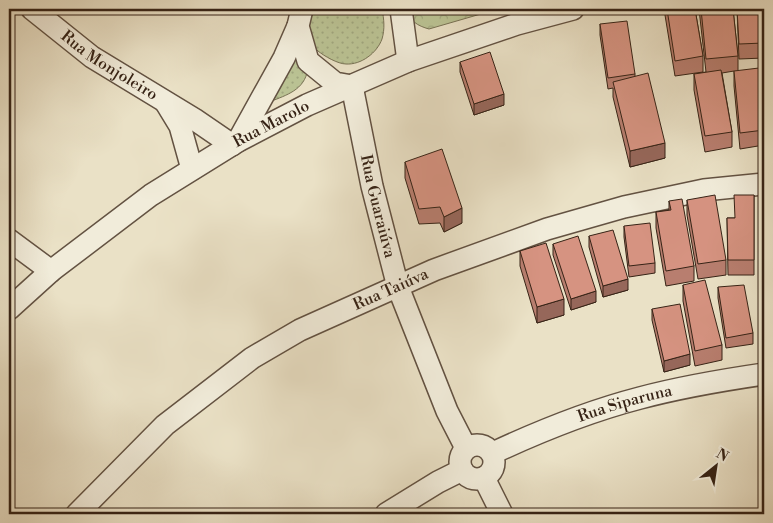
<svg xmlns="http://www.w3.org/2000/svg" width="773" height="523" font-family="'Libre Bodoni',serif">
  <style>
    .grass { fill: url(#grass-dots); stroke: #787254 }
    .park { fill: url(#park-crowns); stroke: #787254 }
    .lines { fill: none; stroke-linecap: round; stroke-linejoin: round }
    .minor-casing { stroke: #635242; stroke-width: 24 }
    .minor { stroke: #f1ecda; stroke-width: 21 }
    .wall { fill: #b87e6f; stroke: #362316 }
    .shaded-wall { fill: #96675a; stroke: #362316 }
    .building { fill: #d69381; stroke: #362316 }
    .labels { text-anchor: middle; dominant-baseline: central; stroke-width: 5; stroke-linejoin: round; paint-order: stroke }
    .street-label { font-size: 16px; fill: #362316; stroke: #f1ecda }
  </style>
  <defs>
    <pattern id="grass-dots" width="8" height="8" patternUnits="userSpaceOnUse" patternTransform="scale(1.25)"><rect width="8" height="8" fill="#bac293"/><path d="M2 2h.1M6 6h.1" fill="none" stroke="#a0a67e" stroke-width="1.8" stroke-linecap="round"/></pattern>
    <pattern id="park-crowns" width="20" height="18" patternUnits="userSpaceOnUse" patternTransform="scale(1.25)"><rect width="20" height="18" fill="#bac293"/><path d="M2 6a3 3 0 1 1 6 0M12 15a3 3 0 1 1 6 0" fill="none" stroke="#a0a67e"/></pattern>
  </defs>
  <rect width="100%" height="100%" fill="#eae1c6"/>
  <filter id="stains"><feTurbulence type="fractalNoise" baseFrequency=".004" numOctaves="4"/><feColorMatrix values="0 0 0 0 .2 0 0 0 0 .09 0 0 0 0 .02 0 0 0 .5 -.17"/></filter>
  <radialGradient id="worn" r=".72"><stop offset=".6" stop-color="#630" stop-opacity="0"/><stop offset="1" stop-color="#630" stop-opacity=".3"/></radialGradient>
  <!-- grass -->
  <g class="grass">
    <path d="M 308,9 L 382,9 C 384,19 385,29 382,39 C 377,53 361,65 346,64 C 338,64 324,56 318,51 C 313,47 309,41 306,36 Z"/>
    <path d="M 293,55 L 307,73 C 302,92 283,96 267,103 Z"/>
  </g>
  <!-- park -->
  <path class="park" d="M 407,9 L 498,9 L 429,29 C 418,26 409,21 407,9 Z"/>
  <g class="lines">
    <defs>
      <g id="minor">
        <path id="s1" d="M 32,9 L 92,57 L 194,119 L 232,145"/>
        <path id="s2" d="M 302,9 L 298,26 L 308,61 L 335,83 L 352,86 L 372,186 L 398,287 L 447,411 L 466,448"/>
        <path d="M 401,9 L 408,61"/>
        <path d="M 166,103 L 180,126 L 192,169"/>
        <path d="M 238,141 L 284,58 L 298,26"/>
        <path d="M 9,240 L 51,271"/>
        <path id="s3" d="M 9,309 L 51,271 L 151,195 L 238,141 L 307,105 L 408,61 L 517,24 L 573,9"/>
        <circle cx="477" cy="462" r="17"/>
        <path id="s4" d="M 493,453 C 540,431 590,411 640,398 C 681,387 723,380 764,374"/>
        <path d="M 484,478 L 502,514"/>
        <path id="s5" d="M 77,514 L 165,425 L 252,358 L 300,330 L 434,270 L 547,229 L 624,207 L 704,190 L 764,184"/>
        <path d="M 386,514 L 438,482 L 462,470"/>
      </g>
    </defs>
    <!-- minor casing -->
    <use href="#minor" class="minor-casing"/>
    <!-- minor -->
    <use href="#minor" class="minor"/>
  </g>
  <!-- wall -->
  <g class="wall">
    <path d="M 664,9 L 695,9 L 703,56 L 703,72 L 675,76 Z"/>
    <path d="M 699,9 L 733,9 L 738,56 L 738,71 L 764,104 L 764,145 L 740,149 L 734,86 L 734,71 L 722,73 L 732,132 L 732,147 L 705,152 L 694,90 L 694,74 L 706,72 Z"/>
    <path d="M 737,9 L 764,9 L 764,58 L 739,59 Z"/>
    <path d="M 600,24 L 635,74 L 635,76 L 665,158 L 630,167 L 613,97 L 613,88 L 608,89 L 600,35 Z"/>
    <path d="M 460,62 L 504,105 L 474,115 L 460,72 Z"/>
    <path d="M 405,162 L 462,223 L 444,232 L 440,223 L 419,224 L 405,178 Z"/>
    <path d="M 754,195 L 754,275 L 728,275 L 727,218 L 735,218 Z"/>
    <path d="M 687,200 L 726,260 L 726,275 L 698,279 L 687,215 Z"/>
    <path d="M 669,201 L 694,266 L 694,281 L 666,286 L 656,228 L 656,212 L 669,210 Z"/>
    <path d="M 763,203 L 764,203 L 764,224 L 763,214 Z"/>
    <path d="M 624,226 L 655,263 L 655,273 L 629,277 L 624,237 Z"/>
    <path d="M 589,236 L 628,290 L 603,297 L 589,247 Z"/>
    <path d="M 553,244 L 596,302 L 571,310 L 553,255 Z"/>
    <path d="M 520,251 L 564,315 L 537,323 L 520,266 Z"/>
    <path d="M 683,285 L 722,345 L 722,360 L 695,366 L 683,301 Z"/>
    <path d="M 718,287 L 753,333 L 753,344 L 726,348 L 718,298 Z"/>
    <path d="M 759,287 L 764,287 L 764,351 L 762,351 Z"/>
    <path d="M 652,309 L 690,365 L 664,372 L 652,320 Z"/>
  </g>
  <!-- shaded-wall -->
  <g class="shaded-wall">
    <path d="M 504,94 L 504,105 L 474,115 L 474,104 Z"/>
    <path d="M 665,143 L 665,158 L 630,167 L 630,151 Z"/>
    <path d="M 462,208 L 462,223 L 444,232 L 444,217 Z"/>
    <path d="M 628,279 L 628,290 L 603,297 L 603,286 Z"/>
    <path d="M 596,291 L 596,302 L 571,310 L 571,299 Z"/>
    <path d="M 564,299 L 564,315 L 537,323 L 537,307 Z"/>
    <path d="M 690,354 L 690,365 L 664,372 L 664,361 Z"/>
  </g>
  <!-- building -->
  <g class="building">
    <path d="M 667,9 L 695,9 L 703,56 L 675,61 Z"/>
    <path d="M 701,9 L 733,9 L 738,56 L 706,59 Z"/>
    <path d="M 737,9 L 764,9 L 764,43 L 739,44 Z"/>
    <path d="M 627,21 L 635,74 L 608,78 L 600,24 Z"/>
    <path d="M 490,52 L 504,94 L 474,104 L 460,62 Z"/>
    <path d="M 759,68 L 764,104 L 764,130 L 740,133 L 734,71 Z"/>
    <path d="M 721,70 L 732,132 L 705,136 L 694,74 Z"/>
    <path d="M 648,73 L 665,143 L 630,151 L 613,82 Z"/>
    <path d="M 442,149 L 462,208 L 444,217 L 440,207 L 419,209 L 405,162 Z"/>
    <path d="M 715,195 L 726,260 L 698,264 L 687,200 Z"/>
    <path d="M 734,195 L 754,195 L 754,260 L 728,260 L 727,218 L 735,218 Z"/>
    <path d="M 682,199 L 694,266 L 666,271 L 656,212 L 671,210 L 669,201 Z"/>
    <path d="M 763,203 L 764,203 L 764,214 Z"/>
    <path d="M 650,223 L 655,263 L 629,266 L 624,226 Z"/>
    <path d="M 613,230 L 628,279 L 603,286 L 589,236 Z"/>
    <path d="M 578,236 L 596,291 L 571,299 L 553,244 Z"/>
    <path d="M 546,243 L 564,299 L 537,307 L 520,251 Z"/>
    <path d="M 705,280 L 722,345 L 695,351 L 683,285 Z"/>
    <path d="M 744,285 L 753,333 L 726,338 L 718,287 Z"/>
    <path d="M 759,287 L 764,287 L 764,341 L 762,341 Z"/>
    <path d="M 680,304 L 690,354 L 664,361 L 652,309 Z"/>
  </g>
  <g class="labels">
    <!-- street labels -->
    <g class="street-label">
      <text stroke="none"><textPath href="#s1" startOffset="96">Rua Monjoleiro</textPath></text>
      <text stroke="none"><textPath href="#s3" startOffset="322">Rua Marolo</textPath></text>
      <text stroke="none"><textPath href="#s2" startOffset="229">Rua Guaraiúva</textPath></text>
      <text stroke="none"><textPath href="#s5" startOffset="390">Rua Taiúva</textPath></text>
      <text stroke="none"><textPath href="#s4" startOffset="141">Rua Siparuna</textPath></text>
    </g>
  </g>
  <!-- margin -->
  <rect width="773" height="523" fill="none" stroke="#eae1c6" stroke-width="30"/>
  <rect x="10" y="10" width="753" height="503" fill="none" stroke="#362316" stroke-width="2.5"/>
  <rect x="15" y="15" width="743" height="493" fill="none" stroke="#362316"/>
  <!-- north arrow -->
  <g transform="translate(716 466) rotate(30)" stroke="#f1ecda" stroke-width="4" paint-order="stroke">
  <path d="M0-4L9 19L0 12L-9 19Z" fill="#362316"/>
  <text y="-8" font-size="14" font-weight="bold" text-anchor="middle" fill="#362316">N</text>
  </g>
  <rect width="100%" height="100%" filter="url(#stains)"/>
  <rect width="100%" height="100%" fill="url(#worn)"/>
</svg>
